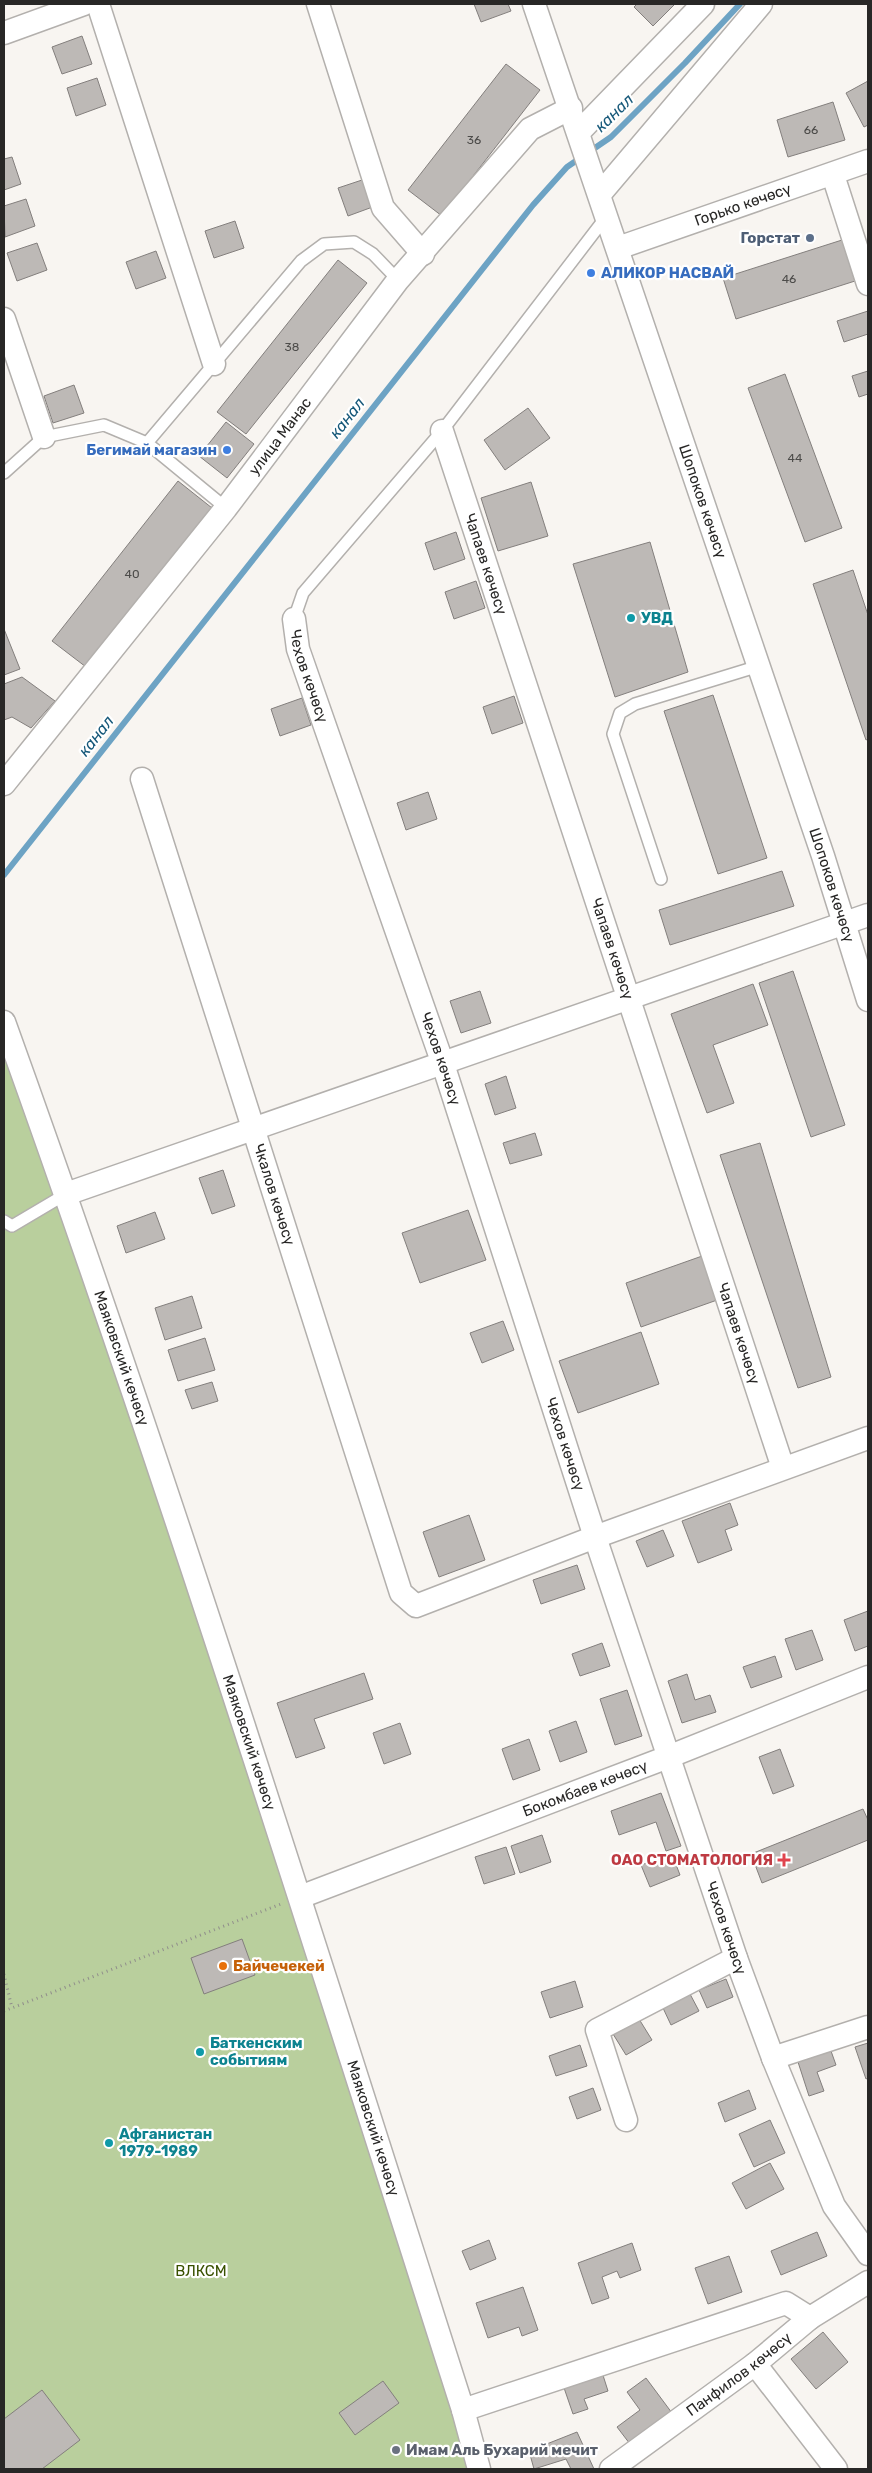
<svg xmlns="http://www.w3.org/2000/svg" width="872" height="2473" font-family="Rubik,sans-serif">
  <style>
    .green { fill: #b9cf9d }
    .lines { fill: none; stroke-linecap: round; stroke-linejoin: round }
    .stream { stroke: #6da3c4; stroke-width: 6 }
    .building { fill: #bdb9b6; stroke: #837f7d }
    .service-casing { stroke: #b3b0ad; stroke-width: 14 }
    .minor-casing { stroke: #b3b0ad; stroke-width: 25 }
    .path { stroke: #908e8b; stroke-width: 3; stroke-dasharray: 1 4; stroke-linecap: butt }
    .service { stroke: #fff; stroke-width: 11 }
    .minor { stroke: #fff; stroke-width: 22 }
    .service-dot { fill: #5c6f8a; stroke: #fff; stroke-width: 2 }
    .shop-dot { fill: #3f7fe0; stroke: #fff; stroke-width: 2 }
    .culture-dot { fill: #0f9aa8; stroke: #fff; stroke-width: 2 }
    .health-dot { fill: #e0444e; stroke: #fff; stroke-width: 2 }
    .food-dot { fill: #e8710a; stroke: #fff; stroke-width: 2 }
    .worship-dot { fill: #6b7280; stroke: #fff; stroke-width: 2 }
    .labels { text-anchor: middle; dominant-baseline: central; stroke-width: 4.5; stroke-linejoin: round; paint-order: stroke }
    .number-label { font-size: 12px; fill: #4d4c4a }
    .street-label { font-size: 15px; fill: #282726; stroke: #fff }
    .service-label { font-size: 15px; font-weight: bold; fill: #4e5e75; stroke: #fff; text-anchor: end }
    .shop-label { font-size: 15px; font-weight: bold; fill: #366cbe; stroke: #fff; text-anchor: start }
    .culture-label { font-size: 15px; font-weight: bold; fill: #0d838f; stroke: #fff; text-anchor: start }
    .health-label { font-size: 15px; font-weight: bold; fill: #be3a42; stroke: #fff; text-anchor: end }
    .food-label { font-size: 15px; font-weight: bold; fill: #c56008; stroke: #fff; text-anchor: start }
    .park-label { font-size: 15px; fill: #395100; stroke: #fff }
    .worship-label { font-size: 15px; font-weight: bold; fill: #5b616d; stroke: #fff; text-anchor: start }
    .water-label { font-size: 16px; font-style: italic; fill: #17597a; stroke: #fff }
  </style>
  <rect width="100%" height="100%" fill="#f8f5f1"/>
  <!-- green -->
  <path class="green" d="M 4,1039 L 87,1267 L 470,2469 L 4,2469 Z"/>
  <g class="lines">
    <!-- stream -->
    <path class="stream" d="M 4,875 L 533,205 L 567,167 L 611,137 L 685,63 L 740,4"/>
  </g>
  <!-- building -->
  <g class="building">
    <path d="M 474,4 L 508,4 L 511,11 L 481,22 Z"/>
    <path d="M 637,4 L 675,4 L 653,26 L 634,7 Z"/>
    <path d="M 82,36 L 92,64 L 62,74 L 52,47 Z"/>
    <path d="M 506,64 L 540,90 L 442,216 L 408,190 Z"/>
    <path d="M 97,78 L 106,105 L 76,116 L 67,88 Z"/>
    <path d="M 868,81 L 868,125 L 864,127 L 846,93 Z"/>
    <path d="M 833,102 L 845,140 L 788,157 L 777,120 Z"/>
    <path d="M 12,157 L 21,184 L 4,190 L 4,159 Z"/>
    <path d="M 368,178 L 378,205 L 348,216 L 338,188 Z"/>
    <path d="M 26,199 L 35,226 L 5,237 L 4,206 Z"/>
    <path d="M 235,221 L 244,248 L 214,258 L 205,231 Z"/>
    <path d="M 842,240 L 855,281 L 736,319 L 723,278 Z"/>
    <path d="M 37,243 L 47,270 L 17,281 L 7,253 Z"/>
    <path d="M 156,251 L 166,278 L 136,289 L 126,262 Z"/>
    <path d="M 338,260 L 367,283 L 246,434 L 217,412 Z"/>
    <path d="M 868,311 L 868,334 L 844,342 L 837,321 Z"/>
    <path d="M 868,371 L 868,394 L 859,397 L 852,376 Z"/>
    <path d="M 785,374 L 842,528 L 805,542 L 748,388 Z"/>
    <path d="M 74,385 L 84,413 L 53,423 L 44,396 Z"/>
    <path d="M 528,408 L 550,438 L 505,470 L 484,440 Z"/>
    <path d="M 226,422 L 254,444 L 227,478 L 199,456 Z"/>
    <path d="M 178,481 L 212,508 L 86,667 L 52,641 Z"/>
    <path d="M 531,482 L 548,536 L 498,551 L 481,498 Z"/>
    <path d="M 456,532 L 465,559 L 434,570 L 425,543 Z"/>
    <path d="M 650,542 L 688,672 L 615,697 L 573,564 Z"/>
    <path d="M 853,570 L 868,615 L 868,739 L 866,740 L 813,584 Z"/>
    <path d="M 476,581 L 485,608 L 454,619 L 445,592 Z"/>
    <path d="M 4,629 L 20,669 L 4,675 Z"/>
    <path d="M 22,677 L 55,701 L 31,728 L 12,717 L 4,720 L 4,684 Z"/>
    <path d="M 713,695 L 767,858 L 718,874 L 664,711 Z"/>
    <path d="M 514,696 L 523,723 L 492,734 L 483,707 Z"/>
    <path d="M 302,698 L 311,725 L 280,736 L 271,709 Z"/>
    <path d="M 428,792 L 437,819 L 406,830 L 397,803 Z"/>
    <path d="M 782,871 L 794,906 L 670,945 L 659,910 Z"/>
    <path d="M 793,971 L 845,1125 L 811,1137 L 759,983 Z"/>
    <path d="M 753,984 L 768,1025 L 713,1045 L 734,1103 L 707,1113 L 671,1014 Z"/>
    <path d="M 480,991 L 491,1023 L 461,1033 L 450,1001 Z"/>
    <path d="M 506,1076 L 516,1108 L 495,1115 L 485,1084 Z"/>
    <path d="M 535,1133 L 542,1155 L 510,1164 L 503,1143 Z"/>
    <path d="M 760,1143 L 831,1377 L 798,1388 L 720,1155 Z"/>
    <path d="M 223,1170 L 235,1206 L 212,1214 L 199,1178 Z"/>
    <path d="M 468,1210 L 486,1260 L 420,1283 L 402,1233 Z"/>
    <path d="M 155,1212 L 165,1239 L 126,1253 L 117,1226 Z"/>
    <path d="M 705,1255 L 720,1299 L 641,1327 L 626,1283 Z"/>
    <path d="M 192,1296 L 202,1328 L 165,1340 L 155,1308 Z"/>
    <path d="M 503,1321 L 514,1350 L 482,1363 L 470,1333 Z"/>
    <path d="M 641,1332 L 659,1384 L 578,1413 L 559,1361 Z"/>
    <path d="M 205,1338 L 215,1370 L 178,1381 L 168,1350 Z"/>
    <path d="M 212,1382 L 218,1401 L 192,1409 L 185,1390 Z"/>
    <path d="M 730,1503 L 738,1525 L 725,1530 L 732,1550 L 698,1563 L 682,1521 Z"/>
    <path d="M 469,1515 L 485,1560 L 439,1577 L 423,1532 Z"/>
    <path d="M 663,1530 L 674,1556 L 647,1567 L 636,1541 Z"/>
    <path d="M 577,1565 L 585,1589 L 541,1604 L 533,1580 Z"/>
    <path d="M 868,1611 L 868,1646 L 855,1651 L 844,1620 Z"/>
    <path d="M 812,1630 L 823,1660 L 796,1670 L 785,1639 Z"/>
    <path d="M 602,1643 L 610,1666 L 580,1676 L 572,1654 Z"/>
    <path d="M 775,1656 L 782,1677 L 751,1688 L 743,1667 Z"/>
    <path d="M 364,1673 L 373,1699 L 314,1719 L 325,1748 L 296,1758 L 277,1703 Z"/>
    <path d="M 687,1674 L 695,1700 L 710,1695 L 716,1712 L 682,1723 L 668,1681 Z"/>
    <path d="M 627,1690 L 642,1736 L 615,1745 L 600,1699 Z"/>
    <path d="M 576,1721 L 587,1752 L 560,1762 L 549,1731 Z"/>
    <path d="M 400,1723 L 411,1754 L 384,1764 L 373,1733 Z"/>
    <path d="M 529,1739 L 540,1770 L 513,1780 L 502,1749 Z"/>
    <path d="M 780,1749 L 794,1786 L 773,1794 L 759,1757 Z"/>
    <path d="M 661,1793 L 681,1846 L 666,1851 L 656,1822 L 619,1835 L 611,1811 Z"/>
    <path d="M 863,1809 L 868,1820 L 868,1840 L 762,1883 L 751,1854 Z"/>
    <path d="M 542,1835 L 551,1862 L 520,1873 L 511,1846 Z"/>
    <path d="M 506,1847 L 515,1874 L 484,1884 L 475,1857 Z"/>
    <path d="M 672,1854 L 680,1875 L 650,1887 L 641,1865 Z"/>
    <path d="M 242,1939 L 255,1975 L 204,1994 L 191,1958 Z"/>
    <path d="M 726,1979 L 733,1997 L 707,2008 L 699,1990 Z"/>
    <path d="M 575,1981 L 583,2007 L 550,2018 L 541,1992 Z"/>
    <path d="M 690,1994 L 699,2011 L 671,2025 L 663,2008 Z"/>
    <path d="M 639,2019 L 652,2040 L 626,2055 L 613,2034 Z"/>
    <path d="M 868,2043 L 868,2078 L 866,2079 L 855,2047 Z"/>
    <path d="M 580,2045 L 587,2066 L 556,2076 L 549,2056 Z"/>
    <path d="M 831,2051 L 836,2065 L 817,2072 L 824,2091 L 809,2096 L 798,2062 Z"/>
    <path d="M 593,2088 L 601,2110 L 577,2119 L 569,2097 Z"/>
    <path d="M 749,2090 L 756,2109 L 725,2122 L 718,2103 Z"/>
    <path d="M 770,2120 L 785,2153 L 754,2167 L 739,2134 Z"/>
    <path d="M 770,2163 L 784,2189 L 746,2209 L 732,2183 Z"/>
    <path d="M 817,2232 L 827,2256 L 781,2275 L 771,2251 Z"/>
    <path d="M 489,2240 L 496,2259 L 470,2270 L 462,2251 Z"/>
    <path d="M 632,2243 L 641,2270 L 620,2278 L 617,2271 L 602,2277 L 609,2298 L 592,2304 L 578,2263 Z"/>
    <path d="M 729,2256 L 742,2292 L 708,2304 L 695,2268 Z"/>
    <path d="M 523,2287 L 538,2330 L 522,2336 L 519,2327 L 488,2338 L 476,2303 Z"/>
    <path d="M 823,2332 L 848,2362 L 816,2389 L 791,2359 Z"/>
    <path d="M 601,2369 L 608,2391 L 584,2399 L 588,2409 L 573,2414 L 562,2382 Z"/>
    <path d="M 646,2378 L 672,2413 L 630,2444 L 617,2427 L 640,2410 L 627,2392 Z"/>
    <path d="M 383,2381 L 399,2403 L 355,2435 L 339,2413 Z"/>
    <path d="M 42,2390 L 80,2440 L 42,2469 L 4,2469 L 4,2419 Z"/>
    <path d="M 577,2432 L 594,2469 L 571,2469 L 566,2459 L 534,2469 L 529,2451 Z"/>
  </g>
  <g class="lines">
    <defs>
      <g id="service">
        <path d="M 4,473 L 44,437 L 104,425 L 147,443"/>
        <path d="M 226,508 L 147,443 L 301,261 L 324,244 L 354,242 L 373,254 L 398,280"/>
        <path d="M 294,619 L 303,593 L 442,431 L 606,217"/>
        <path d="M 661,879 L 613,734 L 620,713 L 635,704 L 759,666"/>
        <path d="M 4,1221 L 12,1226 L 66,1194"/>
      </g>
      <g id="minor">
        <path d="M 98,4 L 214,364"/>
        <path d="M 318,4 L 383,208 L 423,254"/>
        <path id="s1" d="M 534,4 L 823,856 L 868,1000"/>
        <path d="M 4,33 L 84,4"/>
        <path d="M 579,132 L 703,4"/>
        <path d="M 833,175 L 868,284"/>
        <path d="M 600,194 L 761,4"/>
        <path id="s2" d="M 618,248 L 868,161"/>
        <path d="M 4,319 L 44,437"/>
        <path id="s3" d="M 442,431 L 783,1468"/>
        <path id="s4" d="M 294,619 L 298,649 L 443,1064 L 595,1537 L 736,1958 L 773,2058 L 834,2206 L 868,2254"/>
        <path id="s5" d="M 142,779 L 401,1593 L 416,1606 L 595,1537 L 868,1438"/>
        <path id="s6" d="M 4,784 L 226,508 L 398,280 L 530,129 L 571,108"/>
        <path id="s7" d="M 4,1022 C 169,1480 315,1946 463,2410 L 479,2469"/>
        <path d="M 66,1194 L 868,915"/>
        <path id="s8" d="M 300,1897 L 668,1757 L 868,1677"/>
        <path d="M 773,2058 L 868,2027"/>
        <path d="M 626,2120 L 597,2030 L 736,1958"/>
        <path d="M 755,2364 L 836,2469"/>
        <path d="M 463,2410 L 786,2303 L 810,2318"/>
        <path id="s9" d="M 611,2469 L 755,2364 L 810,2318 L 868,2282"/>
      </g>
    </defs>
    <!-- service casing -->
    <use href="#service" class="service-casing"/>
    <!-- minor casing -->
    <use href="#minor" class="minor-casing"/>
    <!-- path -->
    <g class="path">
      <path d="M 4,1974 L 12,2008"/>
      <path d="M 4,2011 L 281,1904"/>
    </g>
    <!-- service -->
    <use href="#service" class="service"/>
    <!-- minor -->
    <use href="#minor" class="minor"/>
  </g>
  <!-- markers -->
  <circle class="service-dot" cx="810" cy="238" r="5"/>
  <g class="shop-dot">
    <circle cx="591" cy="273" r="5"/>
    <circle cx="227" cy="450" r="5"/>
  </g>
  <g class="culture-dot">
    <circle cx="631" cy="618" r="5"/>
    <circle cx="200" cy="2052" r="5"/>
    <circle cx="109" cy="2143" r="5"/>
  </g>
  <path class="health-dot" d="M781.5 1852.5h5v5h5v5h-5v5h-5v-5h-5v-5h5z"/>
  <circle class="food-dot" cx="223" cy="1966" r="5"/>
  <circle class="worship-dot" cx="396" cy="2450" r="5"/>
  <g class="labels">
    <!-- number labels -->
    <g class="number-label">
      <text x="811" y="130">66</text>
      <text x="474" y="140">36</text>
      <text x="789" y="279">46</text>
      <text x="292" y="347">38</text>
      <text x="795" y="458">44</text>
      <text x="132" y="574">40</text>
    </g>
    <!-- street labels -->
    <g class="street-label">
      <text stroke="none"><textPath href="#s2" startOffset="132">Горько көчөсү</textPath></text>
      <text stroke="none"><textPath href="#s6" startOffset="444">улица Манас</textPath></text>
      <text stroke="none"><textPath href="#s1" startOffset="525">Шопоков көчөсү</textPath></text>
      <text stroke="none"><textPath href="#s3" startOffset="140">Чапаев көчөсү</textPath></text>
      <text stroke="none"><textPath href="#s4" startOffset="59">Чехов көчөсү</textPath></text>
      <text stroke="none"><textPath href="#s1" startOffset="930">Шопоков көчөсү</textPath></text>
      <text stroke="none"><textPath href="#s3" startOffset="545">Чапаев көчөсү</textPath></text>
      <text stroke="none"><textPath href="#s4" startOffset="464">Чехов көчөсү</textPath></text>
      <text stroke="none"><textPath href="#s5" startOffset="436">Чкалов көчөсү</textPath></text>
      <text stroke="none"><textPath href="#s3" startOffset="950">Чапаев көчөсү</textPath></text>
      <text stroke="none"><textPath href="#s7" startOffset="356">Маяковский көчөсү</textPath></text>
      <text stroke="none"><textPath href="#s4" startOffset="869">Чехов көчөсү</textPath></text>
      <text stroke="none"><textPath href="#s7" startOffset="761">Маяковский көчөсү</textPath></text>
      <text stroke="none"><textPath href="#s8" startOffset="305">Бокомбаев көчөсү</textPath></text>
      <text stroke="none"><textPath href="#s4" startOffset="1379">Чехов көчөсү</textPath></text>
      <text stroke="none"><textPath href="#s7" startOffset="1166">Маяковский көчөсү</textPath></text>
      <text stroke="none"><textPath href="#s9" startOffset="159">Панфилов көчөсү</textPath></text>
    </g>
    <!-- service labels -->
    <g class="service-label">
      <text x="800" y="238">Горстат</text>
    </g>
    <!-- shop labels -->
    <g class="shop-label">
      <text x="601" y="273">АЛИКОР НАСВАЙ</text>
      <text x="217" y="450" text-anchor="end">Бегимай магазин</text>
    </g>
    <!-- culture labels -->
    <g class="culture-label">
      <text x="641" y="618">УВД</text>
      <text x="210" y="2043">Баткенским<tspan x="210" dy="17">событиям</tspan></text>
      <text x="119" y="2134">Афганистан<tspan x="119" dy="17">1979-1989</tspan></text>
    </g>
    <!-- health labels -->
    <g class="health-label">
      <text x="773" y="1860">ОАО СТОМАТОЛОГИЯ</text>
    </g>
    <!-- food labels -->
    <g class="food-label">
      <text x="233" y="1966">Байчечекей</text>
    </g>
    <!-- park labels -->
    <g class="park-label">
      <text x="201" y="2271">ВЛКСМ</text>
    </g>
    <!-- worship labels -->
    <g class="worship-label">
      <text x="406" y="2450">Имам Аль Бухарий мечит</text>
    </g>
    <!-- water labels -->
    <g class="water-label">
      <text transform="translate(614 113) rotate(-44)">канал</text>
      <text transform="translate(347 418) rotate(-52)">канал</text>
      <text transform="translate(96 736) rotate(-52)">канал</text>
    </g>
  </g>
  <!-- border -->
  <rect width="872" height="2473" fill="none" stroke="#282726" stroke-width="10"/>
</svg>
